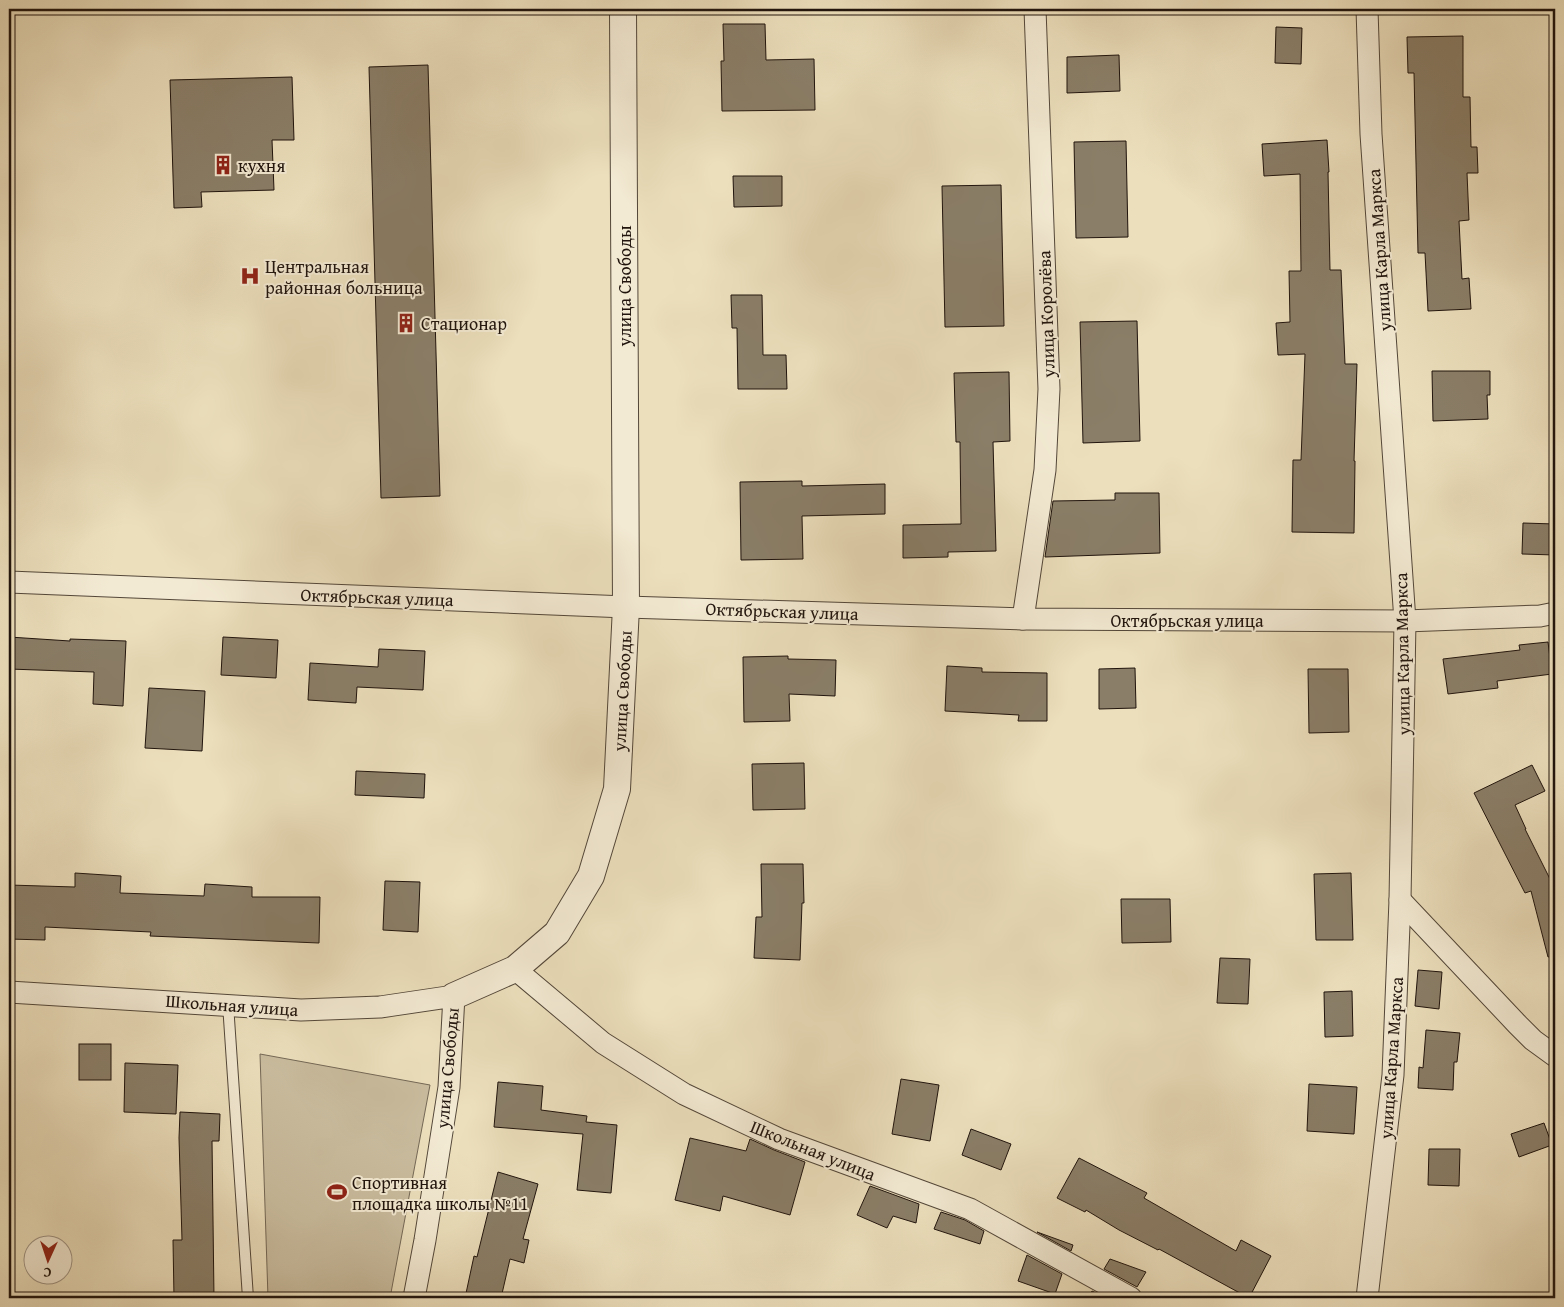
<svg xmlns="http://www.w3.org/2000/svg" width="1564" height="1307" font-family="'Gentium Book Plus',serif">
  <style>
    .green { fill: #c9bc9e; stroke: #746856 }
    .building { fill: #8a7e68; stroke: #20140d }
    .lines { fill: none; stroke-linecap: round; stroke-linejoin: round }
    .service-casing { stroke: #534739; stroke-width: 12 }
    .minor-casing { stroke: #534739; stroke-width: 23 }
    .tertiary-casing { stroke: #534739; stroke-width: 28 }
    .service { stroke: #f3ead3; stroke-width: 10 }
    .minor { stroke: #f3ead3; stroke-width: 21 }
    .tertiary { stroke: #f3ead3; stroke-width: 26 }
    .labels { text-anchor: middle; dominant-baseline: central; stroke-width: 4; stroke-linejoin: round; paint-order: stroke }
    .poi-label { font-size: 18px; fill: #20140d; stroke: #f3ead3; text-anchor: start }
    .street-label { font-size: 18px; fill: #20140d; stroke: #f3ead3 }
  </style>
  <rect width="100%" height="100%" fill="#ecdfbc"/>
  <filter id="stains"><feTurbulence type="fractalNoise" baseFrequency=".004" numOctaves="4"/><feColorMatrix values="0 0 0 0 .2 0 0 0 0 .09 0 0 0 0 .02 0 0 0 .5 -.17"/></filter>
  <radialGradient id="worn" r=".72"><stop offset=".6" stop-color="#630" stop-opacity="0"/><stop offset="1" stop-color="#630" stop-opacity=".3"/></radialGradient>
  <!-- green -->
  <path class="green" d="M 260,1054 L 430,1085 L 390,1298 L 268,1298 Z"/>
  <!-- building -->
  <g class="building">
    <path d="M 723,24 L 765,24 L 766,60 L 814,59 L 815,110 L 722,111 L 721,61 L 724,61 Z"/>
    <path d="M 1276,27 L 1302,28 L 1301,64 L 1275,63 Z"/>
    <path d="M 1463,36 L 1463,97 L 1470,97 L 1471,147 L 1477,147 L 1478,173 L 1467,173 L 1469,220 L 1459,221 L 1462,279 L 1469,278 L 1471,309 L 1428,311 L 1425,253 L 1418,253 L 1414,73 L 1408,73 L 1407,37 Z"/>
    <path d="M 1119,55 L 1120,91 L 1067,93 L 1067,57 Z"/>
    <path d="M 428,65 L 440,496 L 381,498 L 369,67 Z"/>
    <path d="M 292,77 L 294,140 L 272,140 L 274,190 L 201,192 L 202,207 L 174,208 L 170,80 Z"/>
    <path d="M 1327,140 L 1329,172 L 1328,172 L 1330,270 L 1341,270 L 1345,364 L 1357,364 L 1354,461 L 1355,461 L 1354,533 L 1292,532 L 1293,460 L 1301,460 L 1305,354 L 1278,355 L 1276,323 L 1290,322 L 1289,271 L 1301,271 L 1300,174 L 1264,176 L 1262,144 Z"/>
    <path d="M 1126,141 L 1128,237 L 1076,238 L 1074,142 Z"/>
    <path d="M 733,176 L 782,176 L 782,206 L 734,207 Z"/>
    <path d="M 1001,185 L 1004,326 L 945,327 L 942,186 Z"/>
    <path d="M 731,295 L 762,295 L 763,355 L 786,355 L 787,389 L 738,389 L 737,328 L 732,328 Z"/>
    <path d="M 1137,321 L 1140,441 L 1083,443 L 1080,322 Z"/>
    <path d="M 1432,371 L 1490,371 L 1490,395 L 1487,395 L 1488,419 L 1433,421 Z"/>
    <path d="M 1009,372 L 1010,441 L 993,442 L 996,551 L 948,552 L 948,557 L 903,558 L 903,525 L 961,524 L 960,442 L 956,442 L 954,373 Z"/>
    <path d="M 802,481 L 802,486 L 885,484 L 885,514 L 802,516 L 803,559 L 741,560 L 740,482 Z"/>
    <path d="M 1115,493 L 1159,493 L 1160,553 L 1045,557 L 1053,501 L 1115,500 Z"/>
    <path d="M 1523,523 L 1555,524 L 1555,555 L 1522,554 Z"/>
    <path d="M 9,637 L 70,641 L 70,639 L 126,641 L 123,706 L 93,704 L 94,672 L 9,669 Z"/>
    <path d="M 223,637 L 278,640 L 276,678 L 221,675 Z"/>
    <path d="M 1548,642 L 1552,674 L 1497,681 L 1498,688 L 1448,694 L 1443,659 L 1520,650 L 1519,645 Z"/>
    <path d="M 379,649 L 425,651 L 423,690 L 357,687 L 356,703 L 308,700 L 310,663 L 378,667 Z"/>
    <path d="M 788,656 L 788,659 L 836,660 L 835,696 L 789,694 L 790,721 L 744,722 L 743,657 Z"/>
    <path d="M 947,666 L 982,668 L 982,672 L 1047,673 L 1047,721 L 1018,721 L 1019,715 L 945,711 Z"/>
    <path d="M 1135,668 L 1136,708 L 1099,709 L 1099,669 Z"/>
    <path d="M 1308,669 L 1348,669 L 1349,732 L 1309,733 Z"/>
    <path d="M 149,688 L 205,691 L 202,751 L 145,748 Z"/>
    <path d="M 804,763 L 805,809 L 753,810 L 752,764 Z"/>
    <path d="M 1532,765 L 1545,791 L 1515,805 L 1526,829 L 1525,829 L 1555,889 L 1555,956 L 1548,957 L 1531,891 L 1525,893 L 1474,793 Z"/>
    <path d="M 356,771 L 425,774 L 424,798 L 355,795 Z"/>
    <path d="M 761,864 L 803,864 L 804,903 L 802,903 L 800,960 L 754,958 L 756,917 L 762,917 Z"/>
    <path d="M 75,873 L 121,876 L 120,893 L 204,896 L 205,884 L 252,887 L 252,897 L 320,897 L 319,943 L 150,936 L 151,932 L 45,927 L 45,940 L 9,939 L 9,885 L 75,887 Z"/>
    <path d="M 1351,873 L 1353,940 L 1316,940 L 1314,874 Z"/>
    <path d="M 385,881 L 420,882 L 418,932 L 383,930 Z"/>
    <path d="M 1121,899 L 1170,899 L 1171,942 L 1122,943 Z"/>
    <path d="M 1220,958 L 1250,959 L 1248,1004 L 1217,1003 Z"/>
    <path d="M 1418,970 L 1442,972 L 1439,1009 L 1415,1006 Z"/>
    <path d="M 1352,991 L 1353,1036 L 1325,1037 L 1324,992 Z"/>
    <path d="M 1426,1030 L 1460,1033 L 1457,1062 L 1454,1062 L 1453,1090 L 1418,1088 L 1419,1067 L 1423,1068 Z"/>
    <rect x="79" y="1044" width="32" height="36"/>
    <path d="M 125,1063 L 178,1065 L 176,1114 L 124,1112 Z"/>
    <path d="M 901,1079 L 939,1085 L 930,1141 L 892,1134 Z"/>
    <path d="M 498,1082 L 543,1086 L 541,1110 L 587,1116 L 586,1122 L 617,1125 L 611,1193 L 577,1190 L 583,1134 L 494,1127 Z"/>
    <path d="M 1309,1084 L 1357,1087 L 1354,1134 L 1307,1131 Z"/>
    <path d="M 180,1112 L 220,1114 L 219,1141 L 212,1141 L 214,1298 L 174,1298 L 173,1240 L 182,1240 L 179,1138 Z"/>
    <path d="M 1544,1123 L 1552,1145 L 1519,1157 L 1511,1134 Z"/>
    <path d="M 971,1129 L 1011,1144 L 1001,1170 L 962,1155 Z"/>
    <path d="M 690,1138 L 746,1151 L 750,1139 L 774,1150 L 805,1162 L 790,1215 L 723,1196 L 720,1211 L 675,1200 Z"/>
    <path d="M 1429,1149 L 1460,1149 L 1459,1186 L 1428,1185 Z"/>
    <path d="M 1079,1158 L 1147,1193 L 1144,1198 L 1236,1251 L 1241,1240 L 1271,1256 L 1249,1298 L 1159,1249 L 1158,1250 L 1119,1230 L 1086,1210 L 1085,1212 L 1057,1198 Z"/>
    <path d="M 498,1172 L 538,1184 L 523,1239 L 529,1240 L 524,1263 L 510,1259 L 501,1298 L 465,1298 L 474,1256 L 477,1257 Z"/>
    <path d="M 870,1186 L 919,1204 L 916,1223 L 893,1216 L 887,1228 L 857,1215 Z"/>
    <path d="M 941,1212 L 965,1220 L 984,1231 L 980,1244 L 934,1229 Z"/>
    <path d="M 1037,1232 L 1073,1245 L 1071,1251 Z"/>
    <path d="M 1027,1255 L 1062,1274 L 1055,1294 L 1018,1281 Z"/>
    <path d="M 1110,1259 L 1146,1272 L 1137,1287 L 1104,1269 Z"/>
    <path d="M 1092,1291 L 1106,1298 L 1088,1298 Z"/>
  </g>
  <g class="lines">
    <defs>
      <path id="service" d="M 228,1004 L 248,1298"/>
      <g id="minor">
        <path d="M 1367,9 L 1371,134 L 1405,621 L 1400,900 L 1393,1075 L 1367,1298"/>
        <path d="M 9,582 L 626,607 L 1023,619 L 1405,621 L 1540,616 L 1555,613"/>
        <path d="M 1023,619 L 1045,470 L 1049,389 L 1035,9"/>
        <path d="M 1400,900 L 1517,1024 L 1533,1040 L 1555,1056"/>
        <path d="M 515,969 L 603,1043 L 684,1094 L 779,1139 L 970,1209 L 1131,1298"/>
        <path d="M 9,992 L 301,1010 L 380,1007 L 454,996 L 449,1087 L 425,1240 L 414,1298"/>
      </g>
      <path id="tertiary" d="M 454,996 L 515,969 L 557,933 L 591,876 L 617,789 L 626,607 L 623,9"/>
    </defs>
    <!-- service casing -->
    <use href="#service" class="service-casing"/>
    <!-- minor casing -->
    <use href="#minor" class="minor-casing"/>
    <!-- tertiary casing -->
    <use href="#tertiary" class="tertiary-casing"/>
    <!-- service -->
    <use href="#service" class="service"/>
    <!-- minor -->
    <use href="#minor" class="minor"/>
    <!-- tertiary -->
    <use href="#tertiary" class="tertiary"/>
  </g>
  <!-- icons -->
  <defs>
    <symbol id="building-bare" viewBox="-9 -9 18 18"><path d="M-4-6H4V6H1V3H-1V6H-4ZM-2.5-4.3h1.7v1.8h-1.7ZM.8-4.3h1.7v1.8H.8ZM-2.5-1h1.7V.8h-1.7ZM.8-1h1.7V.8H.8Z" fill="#8f2418" stroke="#f3ead3" stroke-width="2.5" paint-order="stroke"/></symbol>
    <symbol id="hospital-bare" viewBox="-9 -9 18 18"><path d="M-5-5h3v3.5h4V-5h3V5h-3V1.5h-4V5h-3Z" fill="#8f2418" stroke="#f3ead3" stroke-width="2.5" paint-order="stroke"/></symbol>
    <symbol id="stadium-bare" viewBox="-9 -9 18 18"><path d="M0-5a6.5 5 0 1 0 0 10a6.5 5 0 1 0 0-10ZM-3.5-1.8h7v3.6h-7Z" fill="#8f2418" stroke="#f3ead3" stroke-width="2.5" paint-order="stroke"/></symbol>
  </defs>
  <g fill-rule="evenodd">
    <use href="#building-bare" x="209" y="151" width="28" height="28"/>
    <use href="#hospital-bare" x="236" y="262" width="28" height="28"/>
    <use href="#building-bare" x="392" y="309" width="28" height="28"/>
    <use href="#stadium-bare" x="323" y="1178" width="28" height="28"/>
  </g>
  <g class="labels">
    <!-- poi labels -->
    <g class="poi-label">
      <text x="238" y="165">кухня</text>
      <text x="265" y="266">Центральная<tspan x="265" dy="21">районная больница</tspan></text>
      <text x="421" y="323">Стационар</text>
      <text x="352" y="1182">Спортивная<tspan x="352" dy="21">площадка школы №11</tspan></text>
    </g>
    <!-- street labels -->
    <g class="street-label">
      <text transform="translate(1379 250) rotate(-94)">улица Карла Маркса</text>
      <text transform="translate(624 286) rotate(-90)">улица Свободы</text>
      <text transform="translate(1046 314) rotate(-92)">улица Королёва</text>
      <text transform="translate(377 597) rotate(2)">Октябрьская улица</text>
      <text transform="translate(782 611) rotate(2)">Октябрьская улица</text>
      <text x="1187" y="620">Октябрьская улица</text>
      <text transform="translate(1402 654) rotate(-91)">улица Карла Маркса</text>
      <text transform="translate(622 691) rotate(-87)">улица Свободы</text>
      <text transform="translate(232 1005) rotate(4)">Школьная улица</text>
      <text transform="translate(1391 1058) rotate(-86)">улица Карла Маркса</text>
      <text transform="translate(447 1068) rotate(-85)">улица Свободы</text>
      <text transform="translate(813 1150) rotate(22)">Школьная улица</text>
    </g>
  </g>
  <!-- margin -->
  <rect width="1564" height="1307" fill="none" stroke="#ecdfbc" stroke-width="30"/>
  <rect x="10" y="10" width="1544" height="1287" fill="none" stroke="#20140d" stroke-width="2.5"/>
  <rect x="15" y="15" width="1534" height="1277" fill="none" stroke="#20140d"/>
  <!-- north arrow -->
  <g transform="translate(48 1260) rotate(183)"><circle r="24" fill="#f3ead3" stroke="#9f9484"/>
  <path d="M0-4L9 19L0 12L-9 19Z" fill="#8f2418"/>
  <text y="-8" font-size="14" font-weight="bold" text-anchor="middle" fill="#20140d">С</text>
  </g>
  <rect width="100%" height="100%" filter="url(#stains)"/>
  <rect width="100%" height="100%" fill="url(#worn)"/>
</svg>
